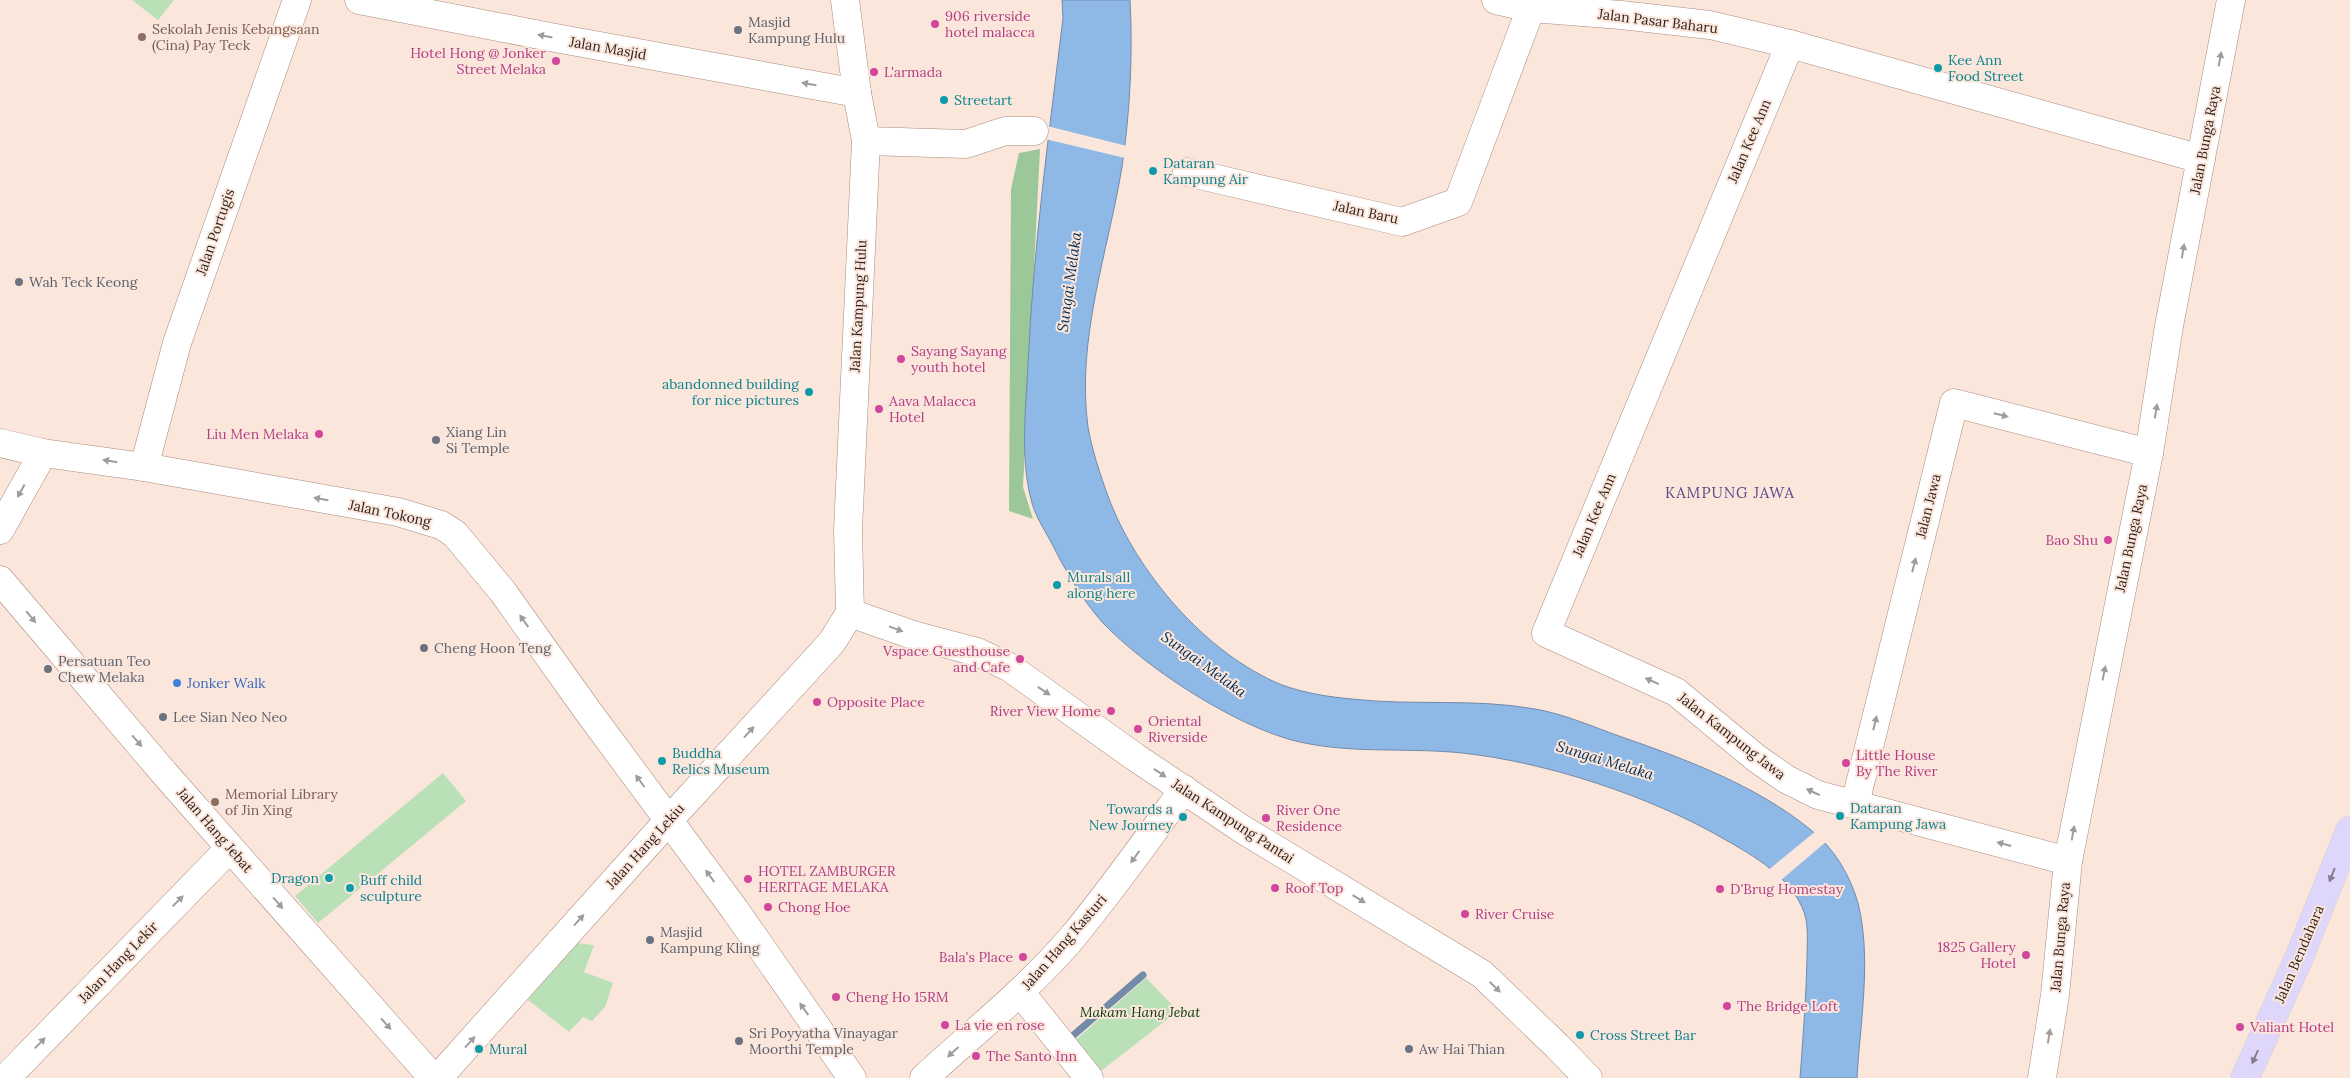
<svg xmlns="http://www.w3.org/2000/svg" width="2350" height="1078" font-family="Lora,serif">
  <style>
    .green { fill: #b9e0b6 }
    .forest { fill: #9bc799 }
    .water { fill: #8eb8e6; stroke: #728ba9 }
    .pier { fill: #fbe6dc }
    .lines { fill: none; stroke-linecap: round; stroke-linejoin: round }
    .stream { stroke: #728ba9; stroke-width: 7 }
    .minor-casing { stroke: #ab8b7c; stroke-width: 29 }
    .major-casing { stroke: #d1cecd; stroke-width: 29 }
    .minor { stroke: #fff; stroke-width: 28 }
    .major { stroke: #dfd6fb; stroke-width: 28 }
    .oneway { fill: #a19c99 }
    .oneway2 { fill: #877c8c }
    .hotel-dot { fill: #d1479c; stroke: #fbe6dc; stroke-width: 2 }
    .worship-dot { fill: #6b7280; stroke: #fbe6dc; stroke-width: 2 }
    .education-dot { fill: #8d6e63; stroke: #fbe6dc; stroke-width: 2 }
    .culture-dot { fill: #0f9aa8; stroke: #fbe6dc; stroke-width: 2 }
    .shop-dot { fill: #3f7fe0; stroke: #fbe6dc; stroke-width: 2 }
    .labels { text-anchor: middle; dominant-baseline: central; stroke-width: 4; stroke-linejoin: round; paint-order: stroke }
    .hotel-label { font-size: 14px; fill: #b23c85; stroke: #fbe6dc; text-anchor: start }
    .street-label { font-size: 14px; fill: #2f221c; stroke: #fbe6dc }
    .worship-label { font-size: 14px; fill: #5b616d; stroke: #fbe6dc; text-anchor: start }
    .education-label { font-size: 14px; fill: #785e54; stroke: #fbe6dc; text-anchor: start }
    .culture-label { font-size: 14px; fill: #0d838f; stroke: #fbe6dc; text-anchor: start }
    .shop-label { font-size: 14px; fill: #366cbe; stroke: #fbe6dc; text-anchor: start }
    .park-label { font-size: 14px; font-style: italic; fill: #073709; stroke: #fbe6dc }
    .water-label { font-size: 15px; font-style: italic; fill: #002d56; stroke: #fbe6dc }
    .neighbourhood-label { font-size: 15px; letter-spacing: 1px; fill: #5a4a89; stroke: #fbe6dc }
  </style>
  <rect width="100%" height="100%" fill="#fbe6dc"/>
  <!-- green -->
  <g class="green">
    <path d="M 132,0 L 174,0 L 158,20 Z"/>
    <path d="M 443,773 L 466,801 L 318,923 L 295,896 Z"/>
    <path d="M 575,943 L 594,945 L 584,972 L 613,983 L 605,1007 L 592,1021 L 583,1017 L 569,1032 L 528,1000 Z"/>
    <path d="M 1146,978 L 1178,1011 L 1097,1074 L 1072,1043 Z"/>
  </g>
  <!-- forest -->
  <path class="forest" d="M 1040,149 L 1023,487 L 1033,519 L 1009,511 L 1011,189 L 1019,153 Z"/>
  <!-- water -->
  <path class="water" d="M 1062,0 L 1130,0 C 1133,55 1130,112 1122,167 C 1108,252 1076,340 1088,427 C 1092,450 1100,474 1108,496 C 1136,572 1206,654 1282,685 C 1304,693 1329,697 1352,699 C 1413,706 1475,698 1535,709 C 1564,714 1591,726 1619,736 C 1685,759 1756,785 1811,830 C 1834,848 1850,875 1858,903 C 1872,959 1860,1022 1857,1078 L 1800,1078 C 1803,1038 1806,999 1807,959 C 1807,944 1809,927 1804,912 C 1791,877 1754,856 1724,839 C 1650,796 1546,762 1462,753 C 1404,747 1345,755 1288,739 C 1228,721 1146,668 1102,622 C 1081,598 1065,570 1051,542 C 1044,529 1034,514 1031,499 C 1020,457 1026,408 1028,365 C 1033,249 1049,134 1063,18 Z"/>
  <!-- pier -->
  <g class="pier">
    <path d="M 1047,126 L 1127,146 L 1125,158 L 1045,139 Z"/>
    <path d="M 1816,831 L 1827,841 L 1780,881 L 1767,871 Z"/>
  </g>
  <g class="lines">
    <!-- stream -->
    <path class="stream" d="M 1069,1039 L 1143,975"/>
    <defs>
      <g id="minor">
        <path d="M 359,0 L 550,37 L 857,93"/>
        <path d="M 845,0 L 857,93 L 866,141 L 848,530 L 850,613"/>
        <path d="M 1496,0 L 1531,8 L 1621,15 L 1710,25 L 1790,44 L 2201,159"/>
        <path d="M 1790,44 L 1546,633 L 1676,692 L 1756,758 L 1786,779 L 1818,795 L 2068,861"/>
        <path d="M 866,141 L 966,144 L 1005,131 L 1034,131"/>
        <path d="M 1187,172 L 1402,222 L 1458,202 L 1531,8"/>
        <path d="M 0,443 L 43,453 L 144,467 L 398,512 L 441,525 L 455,534 L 503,592 L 587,710 L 735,910 L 852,1078"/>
        <path d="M 144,467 L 177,343 L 297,0"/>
        <path d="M 0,530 L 43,453"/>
        <path d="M 0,580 L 165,774 L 433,1078"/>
        <path d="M 850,613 L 913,635 L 977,652 L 1009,667 L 1135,757 L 1242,829 L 1482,974 L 1557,1046 L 1588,1078"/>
        <path d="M 1855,804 L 1954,403 L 2149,453"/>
        <path d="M 1020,992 L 1089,1078"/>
        <path d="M 6,1078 L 230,848"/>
        <path d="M 438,1078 L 669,820 L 832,642 L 850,613"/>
        <path d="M 924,1078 C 974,1032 1027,990 1071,939 C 1111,891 1147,840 1184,789"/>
        <path d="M 2042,1078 L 2055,995 L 2068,861 L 2149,453 L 2169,326 L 2231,0"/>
      </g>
      <path id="major" d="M 2245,1078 L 2298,960 L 2350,830"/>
    </defs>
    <!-- minor casing -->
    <use href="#minor" class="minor-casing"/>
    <!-- major casing -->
    <use href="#major" class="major-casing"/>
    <!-- minor -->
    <use href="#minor" class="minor"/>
    <!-- major -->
    <use href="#major" class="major"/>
  </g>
  <!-- one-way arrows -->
  <defs><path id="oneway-solid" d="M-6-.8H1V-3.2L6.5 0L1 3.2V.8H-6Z" transform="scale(1.25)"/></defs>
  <g class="oneway">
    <use href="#oneway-solid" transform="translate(545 36) rotate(-169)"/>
    <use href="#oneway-solid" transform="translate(2220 59) rotate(-79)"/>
    <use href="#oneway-solid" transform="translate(809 84) rotate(-170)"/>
    <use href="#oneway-solid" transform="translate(2183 251) rotate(-80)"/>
    <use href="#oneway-solid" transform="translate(2156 411) rotate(-81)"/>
    <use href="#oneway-solid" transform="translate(2001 415) rotate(14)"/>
    <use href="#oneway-solid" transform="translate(110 461) rotate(-171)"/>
    <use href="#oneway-solid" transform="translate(21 491) rotate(119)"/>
    <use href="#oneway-solid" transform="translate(321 499) rotate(-170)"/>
    <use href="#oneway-solid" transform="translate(1914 565) rotate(-76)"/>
    <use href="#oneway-solid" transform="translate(31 617) rotate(50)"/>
    <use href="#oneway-solid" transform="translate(524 621) rotate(-125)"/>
    <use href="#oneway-solid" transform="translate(896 629) rotate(20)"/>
    <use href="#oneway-solid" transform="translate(2104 673) rotate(-79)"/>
    <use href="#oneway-solid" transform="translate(1652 681) rotate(-156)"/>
    <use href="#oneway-solid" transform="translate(1044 691) rotate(34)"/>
    <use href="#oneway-solid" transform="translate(1875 723) rotate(-76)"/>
    <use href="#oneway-solid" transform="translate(749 732) rotate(-48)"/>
    <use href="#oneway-solid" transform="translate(137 741) rotate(49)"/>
    <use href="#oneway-solid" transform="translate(1160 773) rotate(34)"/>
    <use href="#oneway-solid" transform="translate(640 781) rotate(-127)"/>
    <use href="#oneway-solid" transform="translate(1813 792) rotate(-155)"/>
    <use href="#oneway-solid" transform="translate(2073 833) rotate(-80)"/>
    <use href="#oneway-solid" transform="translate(2004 844) rotate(-165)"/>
    <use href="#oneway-solid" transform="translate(1135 857) rotate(126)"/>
    <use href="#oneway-solid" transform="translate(710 876) rotate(-126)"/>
    <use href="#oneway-solid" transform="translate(1359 899) rotate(31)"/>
    <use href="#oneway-solid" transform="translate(178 901) rotate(-45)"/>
    <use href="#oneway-solid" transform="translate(278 903) rotate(49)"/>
    <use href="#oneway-solid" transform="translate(579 920) rotate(-48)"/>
    <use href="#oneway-solid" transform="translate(1495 987) rotate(44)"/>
    <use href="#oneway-solid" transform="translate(804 1009) rotate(-125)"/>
    <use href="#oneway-solid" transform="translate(386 1024) rotate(48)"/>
    <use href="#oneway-solid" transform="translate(2049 1036) rotate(-81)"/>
    <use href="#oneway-solid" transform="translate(470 1042) rotate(-48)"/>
    <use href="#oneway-solid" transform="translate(40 1043) rotate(-46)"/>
    <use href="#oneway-solid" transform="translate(953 1052) rotate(138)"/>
  </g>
  <g class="oneway2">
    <use href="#oneway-solid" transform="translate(2332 875) rotate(112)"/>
    <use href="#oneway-solid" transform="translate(2255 1057) rotate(114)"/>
  </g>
  <!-- markers -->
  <g class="hotel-dot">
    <circle cx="935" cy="24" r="5"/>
    <circle cx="556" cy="61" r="5"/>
    <circle cx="874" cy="72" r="5"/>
    <circle cx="901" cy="359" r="5"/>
    <circle cx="879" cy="409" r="5"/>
    <circle cx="319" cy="434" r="5"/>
    <circle cx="2108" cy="540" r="5"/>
    <circle cx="1020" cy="659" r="5"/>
    <circle cx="817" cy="702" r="5"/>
    <circle cx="1111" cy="711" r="5"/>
    <circle cx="1138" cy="729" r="5"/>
    <circle cx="1846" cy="763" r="5"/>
    <circle cx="1266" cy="818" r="5"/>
    <circle cx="748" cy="879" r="5"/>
    <circle cx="1275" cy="888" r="5"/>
    <circle cx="1720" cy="889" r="5"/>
    <circle cx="768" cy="907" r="5"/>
    <circle cx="1465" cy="914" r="5"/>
    <circle cx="2026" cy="955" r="5"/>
    <circle cx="1023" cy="957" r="5"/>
    <circle cx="836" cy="997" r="5"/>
    <circle cx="1727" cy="1006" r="5"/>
    <circle cx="945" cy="1025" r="5"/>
    <circle cx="2240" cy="1027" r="5"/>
    <circle cx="976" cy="1056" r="5"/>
  </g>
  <g class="worship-dot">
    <circle cx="738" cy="30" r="5"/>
    <circle cx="19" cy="282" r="5"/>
    <circle cx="436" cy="440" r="5"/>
    <circle cx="424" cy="648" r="5"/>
    <circle cx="48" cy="669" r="5"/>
    <circle cx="163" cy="717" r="5"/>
    <circle cx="650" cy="940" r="5"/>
    <circle cx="739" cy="1041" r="5"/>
    <circle cx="1409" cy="1049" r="5"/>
  </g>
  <g class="education-dot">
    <circle cx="142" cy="37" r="5"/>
    <circle cx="215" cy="802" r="5"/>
  </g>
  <g class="culture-dot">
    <circle cx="1938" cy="68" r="5"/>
    <circle cx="944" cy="100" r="5"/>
    <circle cx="1153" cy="171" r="5"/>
    <circle cx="809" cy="392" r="5"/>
    <circle cx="1057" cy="585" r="5"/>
    <circle cx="662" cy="761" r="5"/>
    <circle cx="1840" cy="816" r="5"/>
    <circle cx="1183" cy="817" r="5"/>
    <circle cx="329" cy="878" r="5"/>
    <circle cx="350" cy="888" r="5"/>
    <circle cx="1580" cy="1035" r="5"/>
    <circle cx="479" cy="1049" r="5"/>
  </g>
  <circle class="shop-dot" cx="177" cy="683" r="5"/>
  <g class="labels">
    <!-- hotel labels -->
    <g class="hotel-label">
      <text x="945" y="16">906 riverside<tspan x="945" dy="16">hotel malacca</tspan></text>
      <text x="546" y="53" text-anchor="end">Hotel Hong @ Jonker<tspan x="546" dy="16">Street Melaka</tspan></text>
      <text x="884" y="72">L'armada</text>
      <text x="911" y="351">Sayang Sayang<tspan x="911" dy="16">youth hotel</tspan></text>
      <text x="889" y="401">Aava Malacca<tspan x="889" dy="16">Hotel</tspan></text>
      <text x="309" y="434" text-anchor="end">Liu Men Melaka</text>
      <text x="2098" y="540" text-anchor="end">Bao Shu</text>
      <text x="1010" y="651" text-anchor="end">Vspace Guesthouse<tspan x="1010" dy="16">and Cafe</tspan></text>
      <text x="827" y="702">Opposite Place</text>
      <text x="1101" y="711" text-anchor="end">River View Home</text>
      <text x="1148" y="721">Oriental<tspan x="1148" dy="16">Riverside</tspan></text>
      <text x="1856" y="755">Little House<tspan x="1856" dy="16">By The River</tspan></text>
      <text x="1276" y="810">River One<tspan x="1276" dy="16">Residence</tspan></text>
      <text x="758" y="871">HOTEL ZAMBURGER<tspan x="758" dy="16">HERITAGE MELAKA</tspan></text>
      <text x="1285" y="888">Roof Top</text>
      <text x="1730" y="889">D'Brug Homestay</text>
      <text x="778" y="907">Chong Hoe</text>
      <text x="1475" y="914">River Cruise</text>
      <text x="2016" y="947" text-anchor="end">1825 Gallery<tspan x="2016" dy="16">Hotel</tspan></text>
      <text x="1013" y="957" text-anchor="end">Bala's Place</text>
      <text x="846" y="997">Cheng Ho 15RM</text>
      <text x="1737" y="1006">The Bridge Loft</text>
      <text x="955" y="1025">La vie en rose</text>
      <text x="2250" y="1027">Valiant Hotel</text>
      <text x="986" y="1056">The Santo Inn</text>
    </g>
    <!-- street labels -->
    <g class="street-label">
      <text transform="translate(1658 21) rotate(7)">Jalan Pasar Baharu</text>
      <text transform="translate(608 48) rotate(10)">Jalan Masjid</text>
      <text transform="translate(2205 140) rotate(-79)">Jalan Bunga Raya</text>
      <text transform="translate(1749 141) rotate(-67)">Jalan Kee Ann</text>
      <text transform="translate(1366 212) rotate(12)">Jalan Baru</text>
      <text transform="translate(215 232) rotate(-71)">Jalan Portugis</text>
      <text transform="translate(858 306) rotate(-87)">Jalan Kampung Hulu</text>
      <text transform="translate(1928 506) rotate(-76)">Jalan Jawa</text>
      <text transform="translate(390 513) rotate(12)">Jalan Tokong</text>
      <text transform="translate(1594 515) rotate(-67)">Jalan Kee Ann</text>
      <text transform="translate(2131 538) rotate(-78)">Jalan Bunga Raya</text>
      <text transform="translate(1732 736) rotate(38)">Jalan Kampung Jawa</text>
      <text transform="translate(1233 821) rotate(33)">Jalan Kampung Pantai</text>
      <text transform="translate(215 830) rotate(49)">Jalan Hang Jebat</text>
      <text transform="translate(645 846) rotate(-48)">Jalan Hang Lekiu</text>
      <text transform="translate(2060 937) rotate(-85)">Jalan Bunga Raya</text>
      <text transform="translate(1064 942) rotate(-49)">Jalan Hang Kasturi</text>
      <text transform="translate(2299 954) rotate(-67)">Jalan Bendahara</text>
      <text transform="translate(118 962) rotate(-46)">Jalan Hang Lekir</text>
    </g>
    <!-- worship labels -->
    <g class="worship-label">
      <text x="748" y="22">Masjid<tspan x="748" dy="16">Kampung Hulu</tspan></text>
      <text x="29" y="282">Wah Teck Keong</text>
      <text x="446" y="432">Xiang Lin<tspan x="446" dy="16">Si Temple</tspan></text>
      <text x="434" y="648">Cheng Hoon Teng</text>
      <text x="58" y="661">Persatuan Teo<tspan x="58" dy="16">Chew Melaka</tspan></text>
      <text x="173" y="717">Lee Sian Neo Neo</text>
      <text x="660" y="932">Masjid<tspan x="660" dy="16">Kampung Kling</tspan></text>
      <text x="749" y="1033">Sri Poyyatha Vinayagar<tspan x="749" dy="16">Moorthi Temple</tspan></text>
      <text x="1419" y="1049">Aw Hai Thian</text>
    </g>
    <!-- education labels -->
    <g class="education-label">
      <text x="152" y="29">Sekolah Jenis Kebangsaan<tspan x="152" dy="16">(Cina) Pay Teck</tspan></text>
      <text x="225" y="794">Memorial Library<tspan x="225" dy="16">of Jin Xing</tspan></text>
    </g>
    <!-- culture labels -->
    <g class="culture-label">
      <text x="1948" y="60">Kee Ann<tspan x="1948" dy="16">Food Street</tspan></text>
      <text x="954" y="100">Streetart</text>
      <text x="1163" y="163">Dataran<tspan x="1163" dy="16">Kampung Air</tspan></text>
      <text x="799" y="384" text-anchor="end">abandonned building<tspan x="799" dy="16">for nice pictures</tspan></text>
      <text x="1067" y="577">Murals all<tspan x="1067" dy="16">along here</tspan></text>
      <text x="672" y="753">Buddha<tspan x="672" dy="16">Relics Museum</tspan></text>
      <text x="1850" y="808">Dataran<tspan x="1850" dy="16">Kampung Jawa</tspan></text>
      <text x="1173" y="809" text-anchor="end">Towards a<tspan x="1173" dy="16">New Journey</tspan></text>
      <text x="319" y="878" text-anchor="end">Dragon</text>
      <text x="360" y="880">Buff child<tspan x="360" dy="16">sculpture</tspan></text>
      <text x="1590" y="1035">Cross Street Bar</text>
      <text x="489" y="1049">Mural</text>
    </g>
    <!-- shop labels -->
    <g class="shop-label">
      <text x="187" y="683">Jonker Walk</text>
    </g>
    <!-- park labels -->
    <g class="park-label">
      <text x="1140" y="1012">Makam Hang Jebat</text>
    </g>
    <!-- water labels -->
    <g class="water-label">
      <text transform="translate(1069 282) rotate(-82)">Sungai Melaka</text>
      <text transform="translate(1204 664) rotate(36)">Sungai Melaka</text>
      <text transform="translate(1605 760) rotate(17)">Sungai Melaka</text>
    </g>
    <!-- neighbourhood labels -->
    <g class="neighbourhood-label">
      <text x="1730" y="492">KAMPUNG JAWA</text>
    </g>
  </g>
</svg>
